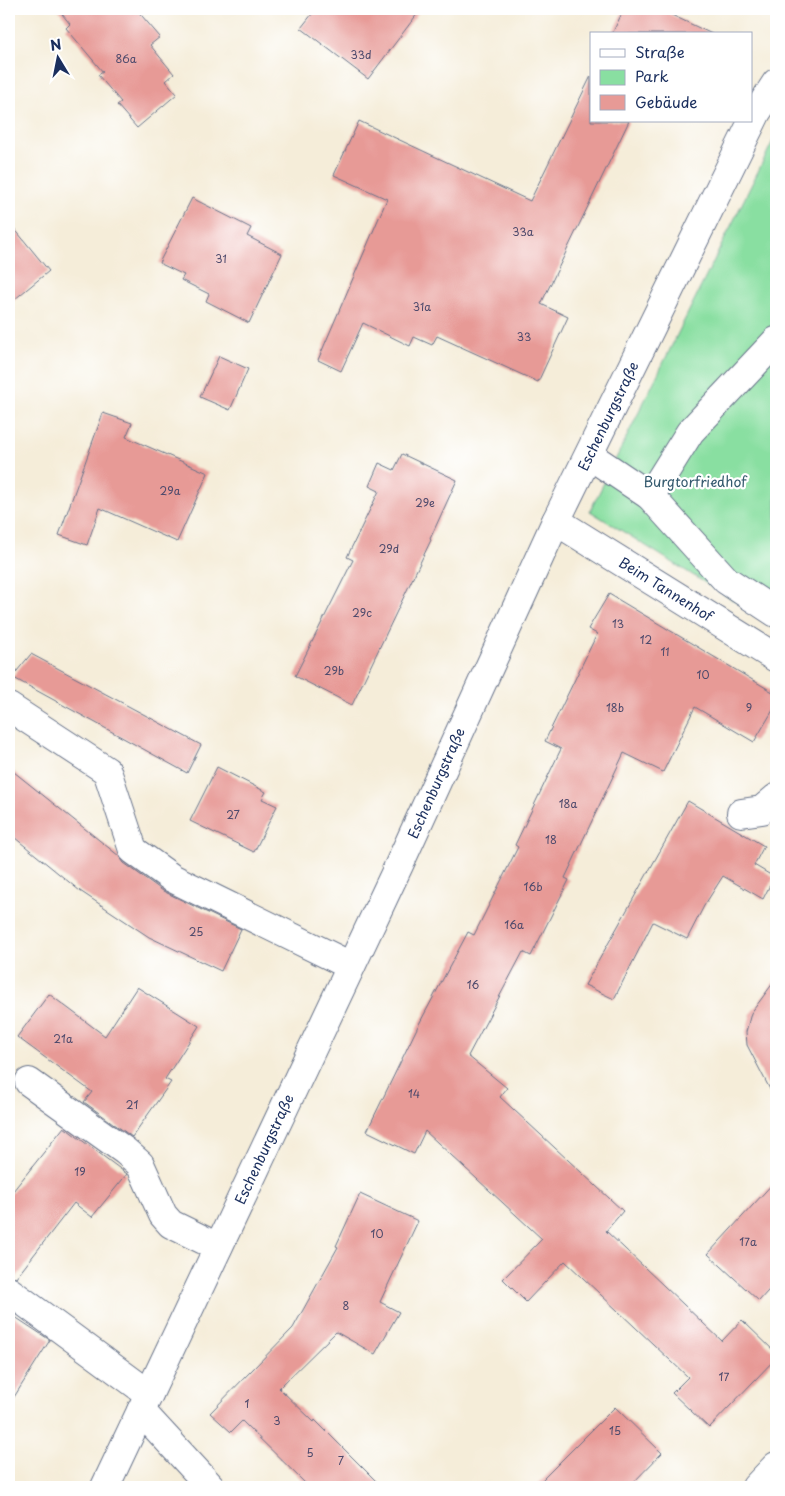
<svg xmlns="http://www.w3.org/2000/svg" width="785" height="1496" font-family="'Playpen Sans',sans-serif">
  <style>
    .green { fill: #89dfa1; stroke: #528780 }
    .building { fill: #e79a96 }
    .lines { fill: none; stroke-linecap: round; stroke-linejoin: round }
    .minor-casing { stroke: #677289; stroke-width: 30 }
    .major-casing { stroke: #677289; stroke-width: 30 }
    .minor { stroke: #fff; stroke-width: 28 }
    .major { stroke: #fff; stroke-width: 28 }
    .labels { text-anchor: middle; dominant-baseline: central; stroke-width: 4.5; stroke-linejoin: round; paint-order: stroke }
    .number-label { font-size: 11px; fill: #4e4a6c }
    .street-label { font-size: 14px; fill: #1b2f5e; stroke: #fff }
    .park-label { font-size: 14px; fill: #365b6f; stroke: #fff }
  </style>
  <rect width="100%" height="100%" fill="#fff"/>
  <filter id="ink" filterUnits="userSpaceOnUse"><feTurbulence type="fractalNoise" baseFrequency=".02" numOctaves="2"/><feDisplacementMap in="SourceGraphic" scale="10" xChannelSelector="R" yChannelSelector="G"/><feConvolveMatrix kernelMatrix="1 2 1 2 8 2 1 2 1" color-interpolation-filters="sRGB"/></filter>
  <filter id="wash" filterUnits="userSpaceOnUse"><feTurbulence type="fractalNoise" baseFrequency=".0096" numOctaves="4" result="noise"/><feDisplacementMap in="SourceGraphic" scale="20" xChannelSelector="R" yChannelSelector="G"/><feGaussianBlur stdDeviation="1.12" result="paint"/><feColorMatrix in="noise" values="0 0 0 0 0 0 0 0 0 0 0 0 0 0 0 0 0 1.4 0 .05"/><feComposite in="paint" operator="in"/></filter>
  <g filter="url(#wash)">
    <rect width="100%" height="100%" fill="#f5edd9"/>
    <!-- green -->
    <path class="green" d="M 776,135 L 776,627 L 590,511 Z"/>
    <g id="blocks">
      <!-- building -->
      <g class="building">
        <path d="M 58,9 L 136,9 L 160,37 L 150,45 L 174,74 L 166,81 L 177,94 L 137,128 L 117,105 L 121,102 L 98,75 L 103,72 L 66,28 L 70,24 Z"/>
        <path d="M 316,9 L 421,9 L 368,79 L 301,28 Z"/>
        <path d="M 624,9 L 659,9 L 712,34 L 612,34 Z"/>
        <path d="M 591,76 L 591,121 L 629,121 L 541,304 L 568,317 L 538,382 L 437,336 L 432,345 L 414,337 L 410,346 L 363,323 L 341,371 L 318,360 L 387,199 L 334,175 L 359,121 L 530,201 Z"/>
        <path d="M 192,198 L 251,228 L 247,236 L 282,254 L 249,323 L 206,301 L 209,294 L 181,280 L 184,275 L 159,263 Z"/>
        <path d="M 9,222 L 49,271 L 9,304 Z"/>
        <path d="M 219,356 L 248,369 L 230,410 L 200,397 Z"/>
        <path d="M 103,413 L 132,423 L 126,437 L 208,473 L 177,542 L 100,508 L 87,545 L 59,535 Z"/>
        <path d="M 402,454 L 457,480 L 430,539 L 431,540 L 352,705 L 295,676 L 353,560 L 347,557 L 379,491 L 369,486 L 379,463 L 394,470 Z"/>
        <path d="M 609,594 L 776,694 L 776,705 L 754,742 L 695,707 L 663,772 L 624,753 L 565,878 L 569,880 L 531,956 L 523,952 L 468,1056 L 507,1088 L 500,1097 L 623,1211 L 606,1231 L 722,1341 L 742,1320 L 776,1353 L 776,1358 L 709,1428 L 672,1393 L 688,1377 L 565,1261 L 526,1302 L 503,1279 L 542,1239 L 425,1131 L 414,1154 L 367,1131 L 418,1026 L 468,932 L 474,935 L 518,847 L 515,845 L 561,749 L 545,741 L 597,634 L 588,629 Z"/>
        <path d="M 31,654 L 201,745 L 187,773 L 12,677 Z"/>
        <path d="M 217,767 L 266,792 L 262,799 L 277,806 L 254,852 L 190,821 Z"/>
        <path d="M 9,768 L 119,856 L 124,863 L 163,891 L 241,929 L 221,971 L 149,937 L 80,891 L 9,833 Z"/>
        <path d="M 688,801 L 764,846 L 754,865 L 774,877 L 763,899 L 723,876 L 704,906 L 687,939 L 653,922 L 614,999 L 585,985 Z"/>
        <path d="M 776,979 L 776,1101 L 747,1045 L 746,1032 L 751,1013 Z"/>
        <path d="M 137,987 L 199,1026 L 165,1079 L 171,1082 L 132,1137 L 84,1102 L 92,1092 L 17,1037 L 49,994 L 105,1036 Z"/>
        <path d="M 64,1127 L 127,1174 L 92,1217 L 74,1203 L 16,1278 L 9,1276 L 9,1196 Z"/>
        <path d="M 776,1180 L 776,1282 L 759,1301 L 708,1254 Z"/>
        <path d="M 360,1194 L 418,1221 L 380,1302 L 399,1312 L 375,1354 L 336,1332 L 279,1388 L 314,1422 L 315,1420 L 382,1487 L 309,1487 L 242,1421 L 231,1432 L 210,1413 L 293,1328 L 338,1247 L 336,1246 Z"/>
        <path d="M 9,1313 L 50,1340 L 9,1405 Z"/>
        <path d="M 615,1407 L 662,1453 L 629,1487 L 535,1487 Z"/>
      </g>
    </g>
  </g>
  <g filter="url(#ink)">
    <use href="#blocks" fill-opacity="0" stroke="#677289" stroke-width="1"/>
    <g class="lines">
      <defs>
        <g id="minor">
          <path d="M 776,341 L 690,432 L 650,496 L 726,580 L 776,613"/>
          <path d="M 589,455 L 650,496"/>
          <path d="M 556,521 L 776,658"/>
          <path d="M 9,707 L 107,771 L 133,850 L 172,878 L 351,966"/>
          <path d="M 741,813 L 762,810 L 776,798"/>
          <path d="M 29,1082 L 125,1151 L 140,1164 L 163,1215 L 171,1224 L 218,1247"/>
          <path d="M 9,1291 L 149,1394"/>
          <path d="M 141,1411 L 211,1487"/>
          <path d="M 105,1487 L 399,865 L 556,521 L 757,112 L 776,83"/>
        </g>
        <path id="major" d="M 756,1487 L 776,1466"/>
      </defs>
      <!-- minor casing -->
      <use href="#minor" class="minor-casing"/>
      <!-- major casing -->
      <use href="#major" class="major-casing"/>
      <!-- minor -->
      <use href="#minor" class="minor"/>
      <!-- major -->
      <use href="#major" class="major"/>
    </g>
  </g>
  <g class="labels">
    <!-- number labels -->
    <g class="number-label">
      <text x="361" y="54">33d</text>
      <text x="126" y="58">86a</text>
      <text x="523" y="231">33a</text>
      <text x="221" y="258">31</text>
      <text x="422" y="306">31a</text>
      <text x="524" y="336">33</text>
      <text x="170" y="490">29a</text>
      <text x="425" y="502">29e</text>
      <text x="389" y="548">29d</text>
      <text x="362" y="612">29c</text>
      <text x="618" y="623">13</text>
      <text x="646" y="639">12</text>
      <text x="665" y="651">11</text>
      <text x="334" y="670">29b</text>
      <text x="703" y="674">10</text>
      <text x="615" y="707">18b</text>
      <text x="749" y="707">9</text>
      <text x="568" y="803">18a</text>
      <text x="233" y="814">27</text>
      <text x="551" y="839">18</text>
      <text x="533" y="886">16b</text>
      <text x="514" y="924">16a</text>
      <text x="196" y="931">25</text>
      <text x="473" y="984">16</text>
      <text x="63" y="1038">21a</text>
      <text x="414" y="1093">14</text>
      <text x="132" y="1104">21</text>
      <text x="80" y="1171">19</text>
      <text x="377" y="1233">10</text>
      <text x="748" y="1241">17a</text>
      <text x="346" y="1305">8</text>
      <text x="724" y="1376">17</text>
      <text x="247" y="1403">1</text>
      <text x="277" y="1420">3</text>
      <text x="615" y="1430">15</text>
      <text x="310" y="1452">5</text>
      <text x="341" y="1460">7</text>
    </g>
    <!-- street labels -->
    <g class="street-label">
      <text transform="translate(608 416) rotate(-64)">Eschenburgstraße</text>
      <text transform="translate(666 589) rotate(32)">Beim Tannenhof</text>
      <text transform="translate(436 783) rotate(-66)">Eschenburgstraße</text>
      <text transform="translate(264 1149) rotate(-65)">Eschenburgstraße</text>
    </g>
    <!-- park labels -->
    <g class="park-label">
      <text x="695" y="481">Burgtorfriedhof</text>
    </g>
  </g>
  <!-- margin -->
  <rect width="785" height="1496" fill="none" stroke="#fff" stroke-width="30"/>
  <!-- legend -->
  <rect x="590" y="32" width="162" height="90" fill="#ffffff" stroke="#a4acbf"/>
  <rect x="600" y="49" width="25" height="8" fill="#ffffff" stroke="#a4acbf"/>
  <text x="635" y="58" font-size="15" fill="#1b2f5e">Straße</text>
  <rect x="600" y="70" width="25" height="15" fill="#89dfa1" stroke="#a4acbf"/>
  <text x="635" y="82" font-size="15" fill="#1b2f5e">Park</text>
  <rect x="600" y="95" width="25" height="15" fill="#e79a96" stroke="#a4acbf"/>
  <text x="635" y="108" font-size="15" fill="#1b2f5e">Gebäude</text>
  <!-- north arrow -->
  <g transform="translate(58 58) rotate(350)" stroke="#ffffff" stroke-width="4" paint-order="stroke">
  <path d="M0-4L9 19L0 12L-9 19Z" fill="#1b2f5e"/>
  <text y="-8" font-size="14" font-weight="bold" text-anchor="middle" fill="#1b2f5e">N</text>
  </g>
</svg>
